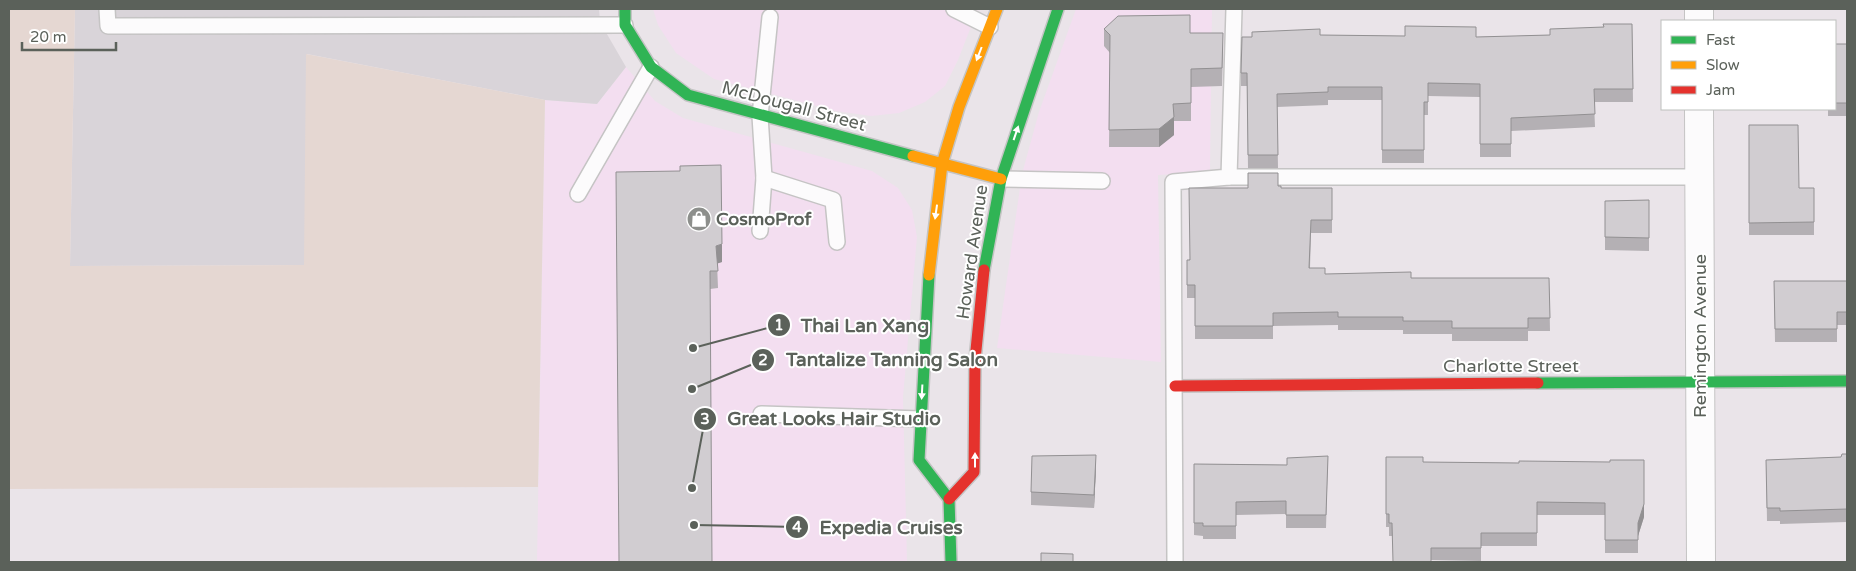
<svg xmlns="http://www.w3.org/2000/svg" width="1856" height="571" font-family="'Varela Round',sans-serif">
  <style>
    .commercial { fill: #f3def0 }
    .industrial { fill: #d9d4d9 }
    .green { fill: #e5d7d2 }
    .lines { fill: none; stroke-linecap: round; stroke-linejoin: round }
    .lane-casing { stroke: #c5c4c4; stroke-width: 18 }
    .street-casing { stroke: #c5c4c4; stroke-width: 30 }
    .fast-casing { stroke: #c4c4c4; stroke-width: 14 }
    .slow-casing { stroke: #c4c4c4; stroke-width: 14 }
    .jam-casing { stroke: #c4c4c4; stroke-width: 14 }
    .lane { stroke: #fcfbfc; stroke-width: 15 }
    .street { stroke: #fcfbfc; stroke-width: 28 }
    .fast { stroke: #30b455; stroke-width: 11 }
    .slow { stroke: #ff9f0a; stroke-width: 11 }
    .jam { stroke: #e5322d; stroke-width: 11 }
    .wall { fill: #b4b0b4 }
    .shaded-wall { fill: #929092 }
    .building { fill: #d1cdd1; stroke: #929092 }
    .oneway { fill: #fff }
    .labels { text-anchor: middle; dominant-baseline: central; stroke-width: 4; stroke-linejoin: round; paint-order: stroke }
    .street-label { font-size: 18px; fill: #5b615a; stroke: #fff }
    .poi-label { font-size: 18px; font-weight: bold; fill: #5b615a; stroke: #fff; text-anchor: start }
    .leader { fill: none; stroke: #5b615a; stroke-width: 2 }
    .callout-dot { fill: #5b615a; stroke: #fff; stroke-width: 2 }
    .mark-label { font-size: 15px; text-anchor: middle; font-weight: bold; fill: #fff }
    .callout-label { font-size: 19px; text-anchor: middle; font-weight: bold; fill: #5b615a; stroke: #fff; stroke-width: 4; stroke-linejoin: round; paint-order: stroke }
  </style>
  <rect width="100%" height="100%" fill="#eae4e9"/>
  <!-- commercial -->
  <g class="commercial">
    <path d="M 653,9 L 978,9 L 958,60 L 945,86 L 925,102 L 899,113 L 871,116 L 836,111 L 714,79 L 676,53 L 658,25 Z"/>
    <path d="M 1076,9 L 1212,9 L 1210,172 L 1158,175 L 1161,362 L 997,348 L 1022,174 L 1039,112 Z"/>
    <path d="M 626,67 L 655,101 L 683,118 L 872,171 L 898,188 L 912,210 L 917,237 L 903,397 L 907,562 L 537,562 L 545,100 L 597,104 Z"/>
  </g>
  <!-- industrial -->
  <path class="industrial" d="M 75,9 L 599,9 L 600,22 L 626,67 L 597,104 L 545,100 L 307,54 L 305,265 L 70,266 Z"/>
  <!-- green -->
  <path class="green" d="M 9,9 L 75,9 L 70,266 L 304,265 L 306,54 L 545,100 L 538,487 L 9,489 Z"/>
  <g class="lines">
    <defs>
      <g id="lane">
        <path d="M 107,9 L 108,26 L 625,25"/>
        <path d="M 954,9 L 990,27"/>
        <path d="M 1229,177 L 1700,177"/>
        <path d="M 764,178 L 833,200 L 837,242"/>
        <path d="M 1001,179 L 1102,181"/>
        <path d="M 578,194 L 651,67"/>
        <path d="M 760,231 L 764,178 L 760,116 L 770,17"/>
        <path d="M 761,414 L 921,419"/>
        <path d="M 1175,562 L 1173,182 L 1229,177 L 1234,9"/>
      </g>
      <g id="street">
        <path d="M 1699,9 L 1699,21"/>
        <path d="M 1699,109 L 1701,562"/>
      </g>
      <g id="fast">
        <path d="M 625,9 L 625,25 L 651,67 L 688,95 L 913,156"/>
        <path d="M 984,270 L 1001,179 L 1058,9"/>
        <path d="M 929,275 L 919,460 L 949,499 L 951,562"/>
        <path d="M 1538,383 L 1847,381"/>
      </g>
      <g id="slow">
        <path d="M 913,156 L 1001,179"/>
        <path d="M 929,275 L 942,164 L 959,107 L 997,9"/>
      </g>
      <g id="jam">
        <path d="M 1175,386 L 1538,383"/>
        <path d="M 949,499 L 974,472 L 975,360 L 984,270"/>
      </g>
    </defs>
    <!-- lane casing -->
    <use href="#lane" class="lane-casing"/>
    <!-- street casing -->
    <use href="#street" class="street-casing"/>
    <!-- fast casing -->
    <use href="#fast" class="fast-casing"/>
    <!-- slow casing -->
    <use href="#slow" class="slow-casing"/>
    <!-- jam casing -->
    <use href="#jam" class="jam-casing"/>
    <!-- lane -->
    <use href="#lane" class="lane"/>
    <!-- street -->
    <use href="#street" class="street"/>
    <!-- fast -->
    <use href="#fast" class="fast"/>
    <!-- slow -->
    <use href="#slow" class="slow"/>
    <!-- jam -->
    <use href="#jam" class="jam"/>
  </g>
  <!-- wall -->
  <g class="wall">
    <path d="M 1632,24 L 1633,102 L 1594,102 L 1595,127 L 1511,131 L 1511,157 L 1480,157 L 1480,97 L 1428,96 L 1428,115 L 1424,115 L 1424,163 L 1382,163 L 1382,100 L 1328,100 L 1328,105 L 1277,107 L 1278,168 L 1248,168 L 1247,86 L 1241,86 L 1241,73 L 1320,35 L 1476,37 L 1550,35 L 1603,27 Z"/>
    <path d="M 1104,29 L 1190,33 L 1223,50 L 1222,86 L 1191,87 L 1191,121 L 1174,121 L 1174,135 L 1159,147 L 1109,147 L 1110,53 L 1104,46 Z"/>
    <path d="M 1835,44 L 1847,44 L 1847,116 L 1828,116 L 1828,109 L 1835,109 Z"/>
    <path d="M 1749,125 L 1799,188 L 1814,188 L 1814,235 L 1749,235 Z"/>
    <path d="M 616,172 L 722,262 L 717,263 L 718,288 L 710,289 Z"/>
    <path d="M 1278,186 L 1281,188 L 1332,188 L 1332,233 L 1311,233 L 1310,268 L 1325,274 L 1411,278 L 1549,278 L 1550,331 L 1528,331 L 1528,341 L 1452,341 L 1452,334 L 1403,334 L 1403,330 L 1338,330 L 1338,325 L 1273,326 L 1273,339 L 1195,339 L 1195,298 L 1187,298 L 1187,260 L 1189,260 L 1248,188 Z"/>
    <path d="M 1649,200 L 1649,251 L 1605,250 L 1605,201 Z"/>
    <path d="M 1774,281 L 1847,281 L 1847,325 L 1837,325 L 1837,342 L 1775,342 Z"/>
    <path d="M 1847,454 L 1847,522 L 1780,524 L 1780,521 L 1767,521 L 1766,460 L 1841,457 Z"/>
    <path d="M 1328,456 L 1326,528 L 1286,528 L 1286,514 L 1236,515 L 1236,539 L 1203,539 L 1203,536 L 1194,535 L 1194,464 L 1287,465 Z"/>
    <path d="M 1386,457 L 1423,462 L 1519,463 L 1644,517 L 1638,536 L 1638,553 L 1605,553 L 1605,515 L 1537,515 L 1537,546 L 1481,546 L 1481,561 L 1431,560 L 1392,536 L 1389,536 L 1389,527 L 1386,527 Z"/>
    <path d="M 1096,468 L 1094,508 L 1031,505 L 1031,492 Z"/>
  </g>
  <!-- shaded-wall -->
  <g class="shaded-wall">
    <path d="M 1174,117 L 1174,135 L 1159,147 L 1159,129 Z"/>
    <path d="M 722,244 L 722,262 L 716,264 L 716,246 Z"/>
    <path d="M 1096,455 L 1096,468 L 1094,508 L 1094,495 Z"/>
    <path d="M 1644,460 L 1644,517 L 1638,536 L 1638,553 L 1638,523 Z"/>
  </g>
  <!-- building -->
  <g class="building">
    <path d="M 1190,15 L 1190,33 L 1223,33 L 1222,68 L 1191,69 L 1191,103 L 1173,104 L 1174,117 L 1159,129 L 1109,130 L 1110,35 L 1104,29 L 1118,16 Z"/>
    <path d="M 1603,24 L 1632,24 L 1633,89 L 1594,89 L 1595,114 L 1511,118 L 1511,144 L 1480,144 L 1480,84 L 1428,83 L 1428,102 L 1424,102 L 1424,150 L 1382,150 L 1382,87 L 1328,87 L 1328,92 L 1277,94 L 1278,155 L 1248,155 L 1247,73 L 1241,73 L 1242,37 L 1252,37 L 1252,32 L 1320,29 L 1320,35 L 1405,36 L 1405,26 L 1476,27 L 1476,37 L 1550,35 L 1550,29 L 1604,27 Z"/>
    <rect x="1835" y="44" width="12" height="59"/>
    <path d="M 1749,125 L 1798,125 L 1799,188 L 1814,188 L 1814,222 L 1749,223 Z"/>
    <path d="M 721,165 L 722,244 L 716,246 L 718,271 L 710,271 L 712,562 L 619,562 L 616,172 L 680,171 L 680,166 Z"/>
    <path d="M 1248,173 L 1278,173 L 1278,186 L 1281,186 L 1281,188 L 1332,188 L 1332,220 L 1311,220 L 1309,268 L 1325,268 L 1325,274 L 1411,272 L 1411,278 L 1549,278 L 1550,318 L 1528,318 L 1528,328 L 1452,328 L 1452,321 L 1403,321 L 1403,317 L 1338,317 L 1338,312 L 1273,313 L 1273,326 L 1195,326 L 1195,285 L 1187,285 L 1187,260 L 1190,260 L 1189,188 L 1248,188 Z"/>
    <path d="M 1649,200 L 1649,238 L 1605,237 L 1605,201 Z"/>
    <path d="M 1774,281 L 1847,281 L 1847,312 L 1837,312 L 1837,329 L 1775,329 Z"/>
    <path d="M 1842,454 L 1847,454 L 1847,509 L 1780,511 L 1780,508 L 1767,508 L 1766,460 L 1841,457 Z"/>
    <path d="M 1096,455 L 1094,495 L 1031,492 L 1032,456 Z"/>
    <path d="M 1328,456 L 1326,515 L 1286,515 L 1286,501 L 1236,502 L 1236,526 L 1203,526 L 1203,523 L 1194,523 L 1194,464 L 1287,465 L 1287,458 Z"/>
    <path d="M 1386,457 L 1423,457 L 1423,462 L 1519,463 L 1519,461 L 1610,462 L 1610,460 L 1644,460 L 1644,504 L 1638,523 L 1638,540 L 1605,540 L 1605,503 L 1537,502 L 1537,533 L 1481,533 L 1481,548 L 1431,548 L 1431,562 L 1393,562 L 1392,523 L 1389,523 L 1389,514 L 1386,514 Z"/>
    <path d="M 1041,553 L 1073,554 L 1073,562 L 1041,562 Z"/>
  </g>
  <!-- one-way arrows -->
  <defs><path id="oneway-solid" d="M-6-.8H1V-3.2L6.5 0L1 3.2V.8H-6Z" transform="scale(1.25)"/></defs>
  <g class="oneway">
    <use href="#oneway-solid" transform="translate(979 54) rotate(111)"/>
    <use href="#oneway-solid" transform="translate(1016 133) rotate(-71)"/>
    <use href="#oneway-solid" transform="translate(936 212) rotate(98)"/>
    <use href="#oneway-solid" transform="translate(922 392) rotate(93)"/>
    <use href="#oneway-solid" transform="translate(975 460) rotate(-90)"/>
  </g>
  <!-- icons -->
  <defs>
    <symbol id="shop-disc" viewBox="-11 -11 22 22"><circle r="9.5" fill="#8d8f8c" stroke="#fff"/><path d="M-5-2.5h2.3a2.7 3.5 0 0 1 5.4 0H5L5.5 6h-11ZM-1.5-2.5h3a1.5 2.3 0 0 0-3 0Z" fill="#fff"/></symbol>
  </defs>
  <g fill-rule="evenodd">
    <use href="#shop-disc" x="685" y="205" width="28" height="28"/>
  </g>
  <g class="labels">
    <!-- street labels -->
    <g class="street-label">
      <text transform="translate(794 106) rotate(15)">McDougall Street</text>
      <text transform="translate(972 252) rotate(-82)">Howard Avenue</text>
      <text transform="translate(1700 336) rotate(-90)">Remington Avenue</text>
      <text x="1511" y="366">Charlotte Street</text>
    </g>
    <!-- poi labels -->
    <g class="poi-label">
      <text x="716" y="219">CosmoProf</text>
    </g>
  </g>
  <!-- callouts -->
  <path class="leader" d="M693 348L779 325M692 389L763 360M692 488L705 419M694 525L797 527"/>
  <g class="callout-dot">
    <circle cx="693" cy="348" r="5"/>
    <circle cx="692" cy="389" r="5"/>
    <circle cx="692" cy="488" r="5"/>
    <circle cx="694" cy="525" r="5"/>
    <circle cx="779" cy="325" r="12"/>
    <circle cx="763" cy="360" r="12"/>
    <circle cx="705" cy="419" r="12"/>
    <circle cx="797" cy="527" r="12"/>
  </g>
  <g class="mark-label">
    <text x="779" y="330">1</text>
    <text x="763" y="365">2</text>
    <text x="705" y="424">3</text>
    <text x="797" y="532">4</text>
  </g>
  <g class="callout-label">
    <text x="865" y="332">Thai Lan Xang</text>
    <text x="892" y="366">Tantalize Tanning Salon</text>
    <text x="834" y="425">Great Looks Hair Studio</text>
    <text x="891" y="534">Expedia Cruises</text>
  </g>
  <!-- border -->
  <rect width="1856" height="571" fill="none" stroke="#5b615a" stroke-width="20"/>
  <!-- legend -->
  <rect x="1661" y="20" width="175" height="90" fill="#ffffff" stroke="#bdc0bd"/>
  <rect x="1671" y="36" width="25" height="8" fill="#30b455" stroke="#bdc0bd"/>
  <text x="1706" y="45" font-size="15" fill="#5b615a">Fast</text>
  <rect x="1671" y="61" width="25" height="8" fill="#ff9f0a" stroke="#bdc0bd"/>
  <text x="1706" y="70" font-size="15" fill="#5b615a">Slow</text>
  <rect x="1671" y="86" width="25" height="8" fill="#e5322d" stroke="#bdc0bd"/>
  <text x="1706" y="95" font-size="15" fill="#5b615a">Jam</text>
  <!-- scale -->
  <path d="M22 42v8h94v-8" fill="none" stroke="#5b615a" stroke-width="2.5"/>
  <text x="30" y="42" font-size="15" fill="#5b615a" stroke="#ffffff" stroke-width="4" paint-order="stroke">20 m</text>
</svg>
